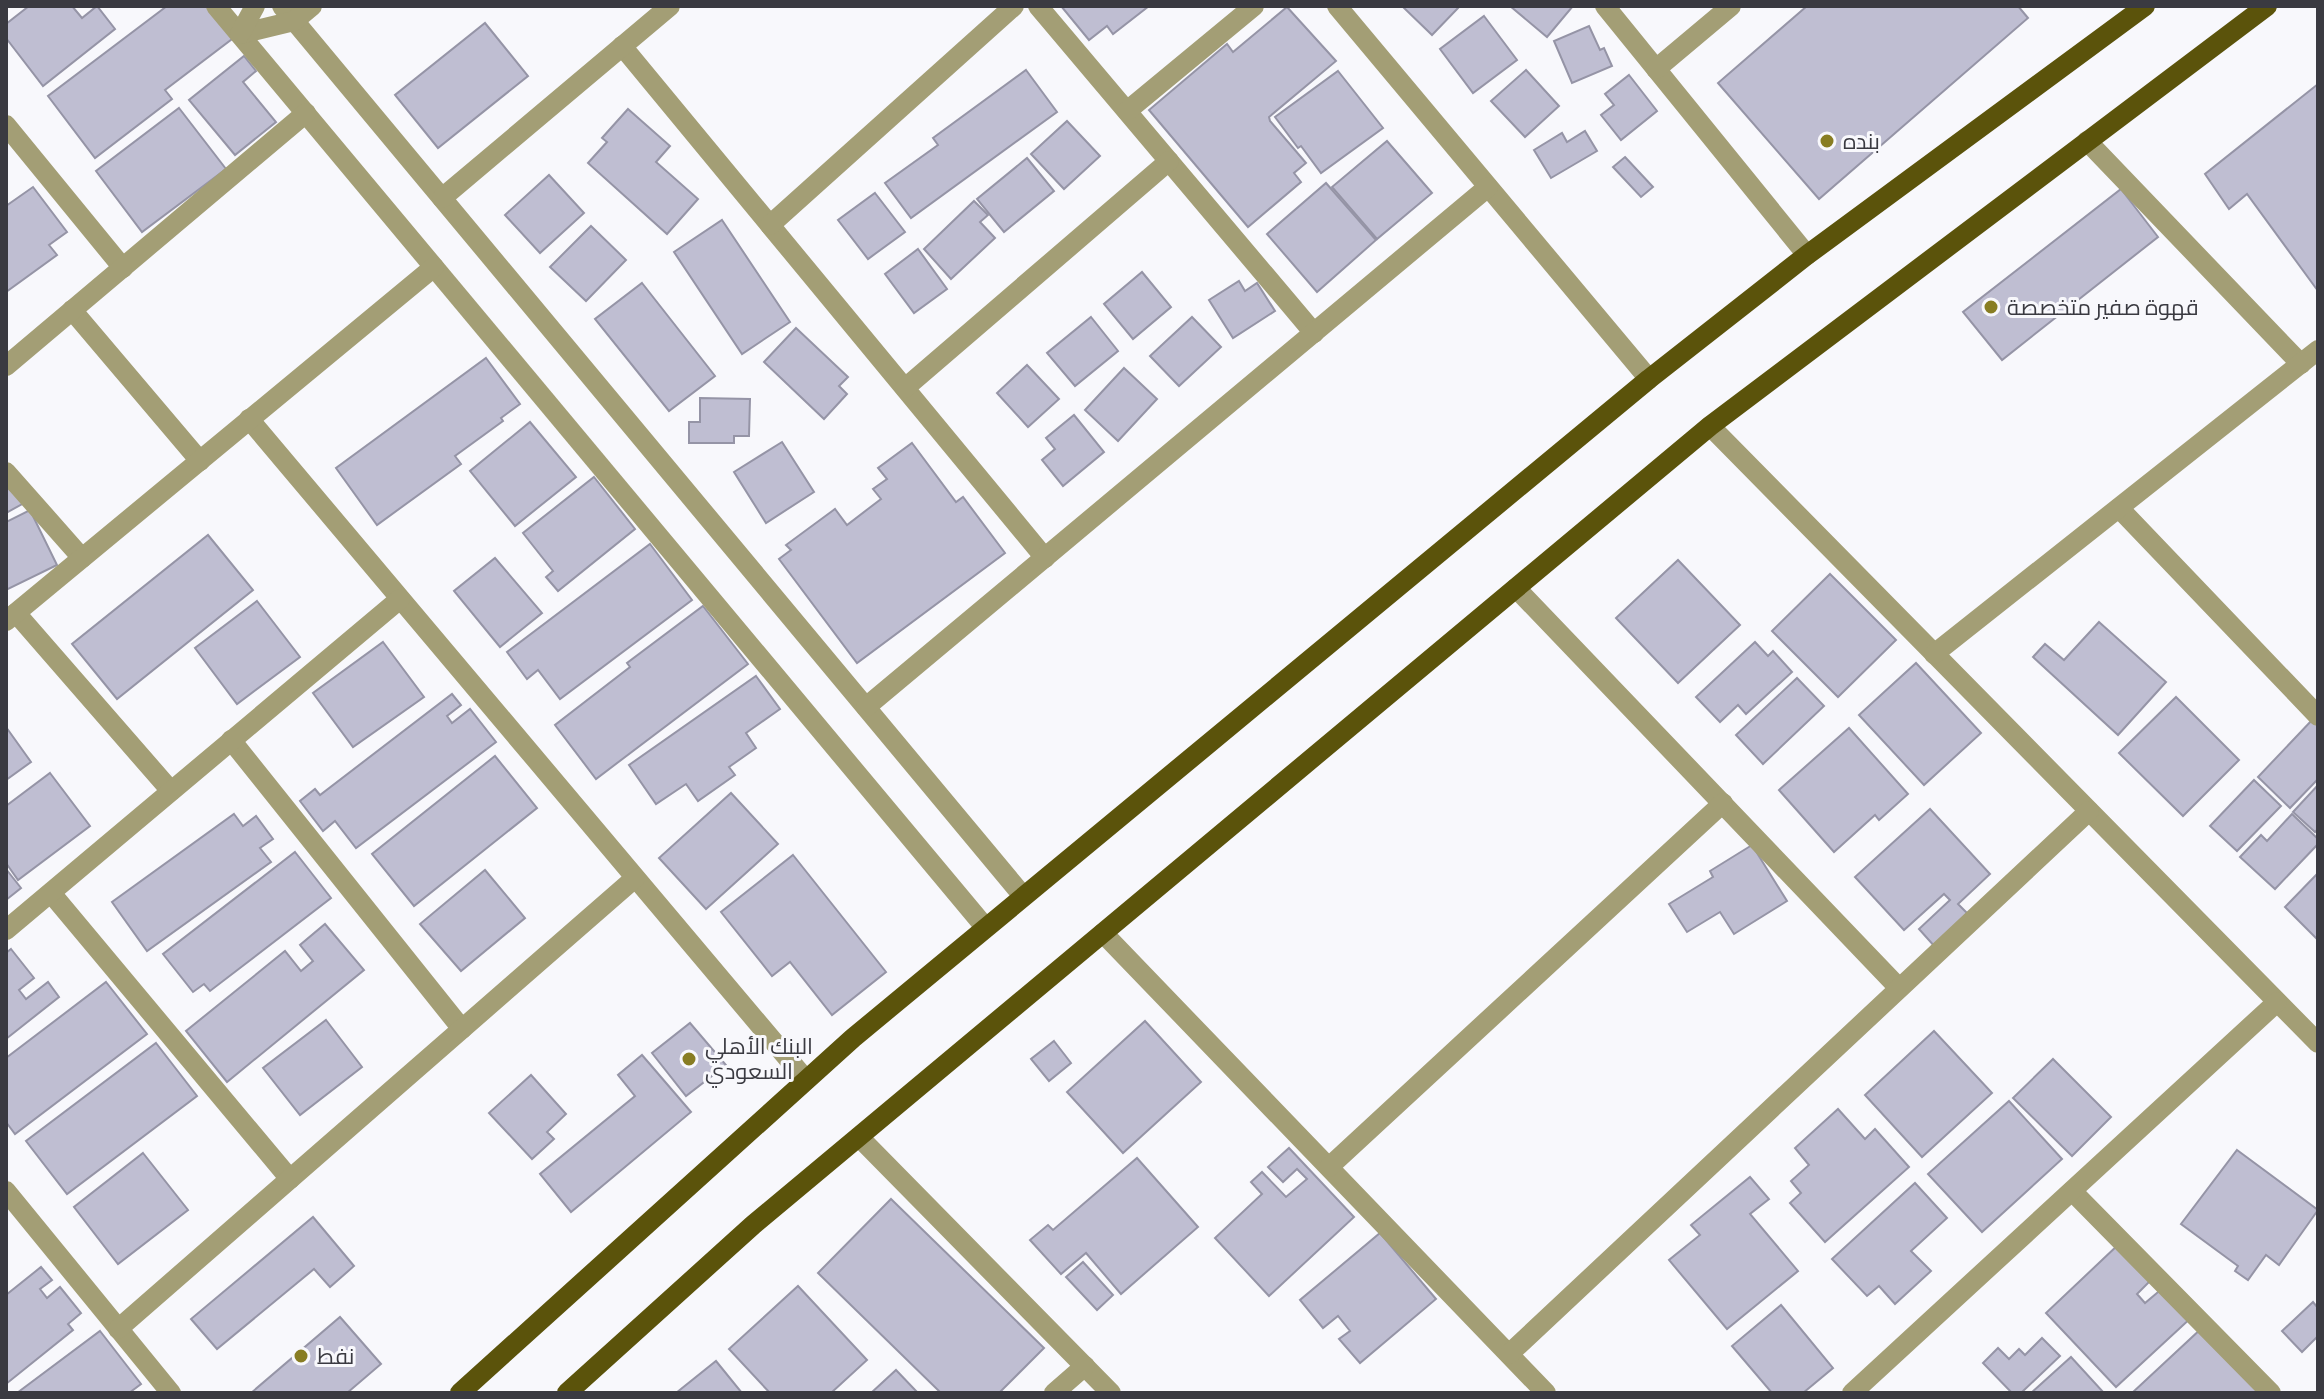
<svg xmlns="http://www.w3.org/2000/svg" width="2324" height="1399" font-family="Bitter,Cairo,serif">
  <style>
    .building { fill: #bfbed2; stroke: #9594a6; stroke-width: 2 }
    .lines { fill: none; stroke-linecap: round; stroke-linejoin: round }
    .minor { stroke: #a39e75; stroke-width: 20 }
    .major { stroke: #5b530b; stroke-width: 20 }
    .poi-dot { fill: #887d23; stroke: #f8f8fc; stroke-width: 3 }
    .labels { text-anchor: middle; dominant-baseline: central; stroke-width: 6; stroke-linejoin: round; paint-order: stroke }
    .poi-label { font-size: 22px; fill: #3a3a41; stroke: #f8f8fc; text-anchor: start }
  </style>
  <rect width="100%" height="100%" fill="#f8f8fc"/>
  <!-- building -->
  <g class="building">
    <path d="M 29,6 L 72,6 L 82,18 L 97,6 L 115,29 L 43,86 L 6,38 L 6,24 Z"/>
    <path d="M 167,6 L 212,6 L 236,36 L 165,90 L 172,99 L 95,158 L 48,96 Z"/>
    <path d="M 1061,6 L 1149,6 L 1113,34 L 1107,26 L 1089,40 Z"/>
    <path d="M 1402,6 L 1460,6 L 1432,35 Z"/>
    <path d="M 1510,6 L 1573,6 L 1547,37 Z"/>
    <path d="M 1807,6 L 2018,6 L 2028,18 L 1819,199 L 1718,83 Z"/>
    <path d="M 1287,7 L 1336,61 L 1269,117 L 1270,121 L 1306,163 L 1294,173 L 1301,182 L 1248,227 L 1149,110 L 1227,44 L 1233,52 Z"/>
    <path d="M 1484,16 L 1517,60 L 1473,93 L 1440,49 Z"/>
    <path d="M 485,23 L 528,76 L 438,148 L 395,95 Z"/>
    <path d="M 1589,26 L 1600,50 L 1604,48 L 1612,66 L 1572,83 L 1554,41 Z"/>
    <path d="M 244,56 L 256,71 L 243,82 L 276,122 L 235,155 L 189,100 Z"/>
    <path d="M 1026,70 L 1057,112 L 911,218 L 885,183 L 938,145 L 933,138 Z"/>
    <path d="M 1526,70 L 1559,106 L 1525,137 L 1491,101 Z"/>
    <path d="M 1338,71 L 1383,128 L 1321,173 L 1301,146 L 1298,148 L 1275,117 Z"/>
    <path d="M 1629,75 L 1657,111 L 1621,140 L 1601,115 L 1614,105 L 1605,94 Z"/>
    <path d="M 2318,84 L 2318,291 L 2247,194 L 2229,209 L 2205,174 Z"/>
    <path d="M 179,108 L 226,169 L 142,232 L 96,171 Z"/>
    <path d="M 628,109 L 670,146 L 656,162 L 698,199 L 667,234 L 588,163 L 607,142 L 602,138 Z"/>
    <path d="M 1067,121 L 1100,156 L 1064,189 L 1031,154 Z"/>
    <path d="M 1585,131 L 1597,151 L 1551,178 L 1534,150 L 1562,133 L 1567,142 Z"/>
    <path d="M 1387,141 L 1432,193 L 1377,239 L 1332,187 Z"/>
    <path d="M 1625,157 L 1653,187 L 1641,197 L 1613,167 Z"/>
    <path d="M 1027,158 L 1054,191 L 1004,232 L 977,199 Z"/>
    <path d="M 549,175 L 584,213 L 540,253 L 505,215 Z"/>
    <path d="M 1326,183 L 1376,240 L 1317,292 L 1267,234 Z"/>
    <path d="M 33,187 L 67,232 L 49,245 L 57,255 L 6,292 L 6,206 Z"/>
    <path d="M 2121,189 L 2158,237 L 2002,360 L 1963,312 Z"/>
    <path d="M 875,193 L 905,232 L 868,259 L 838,220 Z"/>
    <path d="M 974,201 L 988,215 L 980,222 L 995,238 L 951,279 L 924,249 Z"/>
    <path d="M 722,220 L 790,322 L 742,354 L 674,252 Z"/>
    <path d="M 591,226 L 626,260 L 586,301 L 550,267 Z"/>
    <path d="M 918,249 L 947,289 L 914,313 L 885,274 Z"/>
    <path d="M 1142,272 L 1171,307 L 1133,339 L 1104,304 Z"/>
    <path d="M 1239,281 L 1245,291 L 1257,283 L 1275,311 L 1233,338 L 1209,300 Z"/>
    <path d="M 642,283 L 715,376 L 669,411 L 595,319 Z"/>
    <path d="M 1091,317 L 1118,351 L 1075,386 L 1047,353 Z"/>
    <path d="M 1192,317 L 1221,347 L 1179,386 L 1150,356 Z"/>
    <path d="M 796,328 L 848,377 L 839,386 L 847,394 L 824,419 L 764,362 Z"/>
    <path d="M 486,358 L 520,404 L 501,418 L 503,421 L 455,456 L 461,464 L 377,525 L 336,468 Z"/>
    <path d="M 1027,365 L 1059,399 L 1028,427 L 997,393 Z"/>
    <path d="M 1124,368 L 1157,399 L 1118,441 L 1085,410 Z"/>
    <path d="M 700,398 L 750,399 L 749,436 L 734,436 L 734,443 L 689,443 L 689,422 L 700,422 Z"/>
    <path d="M 1074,415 L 1104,452 L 1063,486 L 1042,460 L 1055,449 L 1046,438 Z"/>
    <path d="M 530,422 L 576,477 L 515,526 L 470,471 Z"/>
    <path d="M 782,442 L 814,492 L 766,523 L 734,472 Z"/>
    <path d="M 912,443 L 956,502 L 963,497 L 1005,553 L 857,663 L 779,559 L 791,550 L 786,545 L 835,509 L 847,525 L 881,499 L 873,489 L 887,479 L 878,468 Z"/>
    <path d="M 594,477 L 635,529 L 558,591 L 546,577 L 553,571 L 523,533 Z"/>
    <path d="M 6,486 L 24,503 L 6,513 Z"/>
    <path d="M 30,510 L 57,565 L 6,590 L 6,522 Z"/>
    <path d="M 208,535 L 253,590 L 117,699 L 72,644 Z"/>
    <path d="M 650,544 L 692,600 L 560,699 L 538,670 L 527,679 L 507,652 Z"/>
    <path d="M 495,558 L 542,613 L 500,647 L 454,591 Z"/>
    <path d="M 1678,560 L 1740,625 L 1678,683 L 1616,618 Z"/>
    <path d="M 1830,574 L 1896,640 L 1838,697 L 1772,631 Z"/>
    <path d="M 257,601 L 300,657 L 237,704 L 195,648 Z"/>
    <path d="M 703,606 L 748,664 L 596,779 L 555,725 L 630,667 L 627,663 Z"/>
    <path d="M 2099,622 L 2166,682 L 2118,735 L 2033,657 L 2045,644 L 2064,660 Z"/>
    <path d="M 383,642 L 424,697 L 353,747 L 313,693 Z"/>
    <path d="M 1755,642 L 1768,656 L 1773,651 L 1792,672 L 1746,714 L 1738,705 L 1720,722 L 1696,697 Z"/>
    <path d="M 1916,663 L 1981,733 L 1924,785 L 1859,715 Z"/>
    <path d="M 756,676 L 780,709 L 746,733 L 756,748 L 729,767 L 735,775 L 698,801 L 686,784 L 656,804 L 629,765 Z"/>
    <path d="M 1797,678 L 1824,706 L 1763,764 L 1736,735 Z"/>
    <path d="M 452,694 L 461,705 L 447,716 L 452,723 L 470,709 L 496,742 L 356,848 L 335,821 L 323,831 L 300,801 L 315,789 L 320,795 Z"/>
    <path d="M 2176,697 L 2239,760 L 2183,816 L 2119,753 Z"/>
    <path d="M 2313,719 L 2318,724 L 2318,779 L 2290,808 L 2258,777 Z"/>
    <path d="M 6,727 L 31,762 L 6,780 Z"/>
    <path d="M 1849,728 L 1908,794 L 1879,820 L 1875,815 L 1834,852 L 1779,790 Z"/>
    <path d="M 495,756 L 537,808 L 414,906 L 372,854 Z"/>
    <path d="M 50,773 L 90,826 L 18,880 L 6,863 L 6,806 Z"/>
    <path d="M 2254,780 L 2281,806 L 2237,851 L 2210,826 Z"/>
    <path d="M 2318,785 L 2318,829 L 2315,832 L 2293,812 Z"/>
    <path d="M 731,793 L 778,844 L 706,909 L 659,858 Z"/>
    <path d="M 1930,809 L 1990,874 L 1958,904 L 1971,917 L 1936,948 L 1919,929 L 1950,900 L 1944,894 L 1904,930 L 1855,877 Z"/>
    <path d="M 234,814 L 243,826 L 256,816 L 273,839 L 260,848 L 271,862 L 147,951 L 112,902 Z"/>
    <path d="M 2292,814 L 2318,839 L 2318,844 L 2275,889 L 2240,857 L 2261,835 L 2267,841 Z"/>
    <path d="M 1752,845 L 1787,901 L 1734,934 L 1720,912 L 1687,932 L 1669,904 L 1713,877 L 1710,871 Z"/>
    <path d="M 295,852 L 331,898 L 210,991 L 204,984 L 193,992 L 163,954 Z"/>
    <path d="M 793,855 L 886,972 L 832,1015 L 790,962 L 772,976 L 721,912 Z"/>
    <path d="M 6,869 L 21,888 L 6,900 Z"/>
    <path d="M 485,870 L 525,918 L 461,971 L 420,924 Z"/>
    <path d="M 2318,873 L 2318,940 L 2285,907 Z"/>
    <path d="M 325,924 L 364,970 L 227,1082 L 186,1031 L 285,951 L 301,971 L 313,961 L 300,945 Z"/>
    <path d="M 11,949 L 34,978 L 19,990 L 26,999 L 48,982 L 59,997 L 6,1039 L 6,953 Z"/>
    <path d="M 106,982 L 147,1034 L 15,1134 L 6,1122 L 6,1058 Z"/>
    <path d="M 326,1020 L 362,1067 L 300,1115 L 263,1068 Z"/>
    <path d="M 1145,1021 L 1201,1082 L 1123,1153 L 1067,1092 Z"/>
    <path d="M 690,1023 L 726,1065 L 686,1096 L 652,1053 Z"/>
    <path d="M 1934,1031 L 1992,1093 L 1922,1157 L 1865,1095 Z"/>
    <path d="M 1054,1041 L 1071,1063 L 1049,1081 L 1031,1059 Z"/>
    <path d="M 156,1043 L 197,1096 L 67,1194 L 26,1141 Z"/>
    <path d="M 642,1055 L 691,1112 L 571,1212 L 540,1174 L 635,1096 L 618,1075 Z"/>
    <path d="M 2053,1059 L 2111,1117 L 2072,1156 L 2013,1098 Z"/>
    <path d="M 531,1075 L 566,1114 L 547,1132 L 554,1139 L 532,1159 L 489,1113 Z"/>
    <path d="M 2009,1101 L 2062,1159 L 1982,1232 L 1928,1174 Z"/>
    <path d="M 1838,1109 L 1865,1139 L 1875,1129 L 1909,1167 L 1825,1242 L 1790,1203 L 1801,1193 L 1791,1181 L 1809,1165 L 1795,1148 Z"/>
    <path d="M 1289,1148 L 1354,1217 L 1269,1296 L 1215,1238 L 1262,1194 L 1251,1182 L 1262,1172 L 1286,1197 L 1307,1179 L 1297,1169 L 1283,1182 L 1268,1167 Z"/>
    <path d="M 2237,1150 L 2318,1210 L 2279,1265 L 2266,1255 L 2248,1280 L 2235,1271 L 2238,1266 L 2181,1224 Z"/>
    <path d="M 143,1153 L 188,1210 L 118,1264 L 74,1207 Z"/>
    <path d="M 1137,1158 L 1198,1227 L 1121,1294 L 1086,1253 L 1061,1274 L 1030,1240 L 1048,1225 L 1053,1230 Z"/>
    <path d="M 1750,1177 L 1769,1199 L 1750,1214 L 1798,1271 L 1727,1329 L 1669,1260 L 1700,1235 L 1691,1225 Z"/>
    <path d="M 1915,1183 L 1947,1218 L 1911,1251 L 1931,1271 L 1895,1304 L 1879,1286 L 1867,1296 L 1832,1259 Z"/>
    <path d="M 891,1199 L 1044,1348 L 999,1393 L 941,1393 L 818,1273 Z"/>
    <path d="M 313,1217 L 354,1266 L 330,1287 L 314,1269 L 217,1349 L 191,1319 Z"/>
    <path d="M 1380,1233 L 1436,1299 L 1360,1363 L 1339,1339 L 1350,1331 L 1338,1316 L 1323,1328 L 1300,1300 Z"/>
    <path d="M 2119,1244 L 2152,1279 L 2137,1294 L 2145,1303 L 2164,1287 L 2193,1316 L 2116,1387 L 2046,1313 Z"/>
    <path d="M 1083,1262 L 1113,1295 L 1097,1310 L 1066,1277 Z"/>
    <path d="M 41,1267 L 52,1280 L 40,1289 L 47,1298 L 60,1287 L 81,1313 L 68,1324 L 73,1330 L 6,1384 L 6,1295 Z"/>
    <path d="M 798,1286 L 867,1360 L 831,1393 L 770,1393 L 729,1349 Z"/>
    <path d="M 2313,1302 L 2318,1308 L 2318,1336 L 2302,1352 L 2282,1331 Z"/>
    <path d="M 1781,1305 L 1833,1368 L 1803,1393 L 1772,1393 L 1732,1346 Z"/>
    <path d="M 340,1317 L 381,1364 L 347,1393 L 251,1393 Z"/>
    <path d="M 2203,1327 L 2265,1393 L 2132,1393 Z"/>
    <path d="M 100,1331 L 141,1384 L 129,1393 L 17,1393 Z"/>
    <path d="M 2042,1338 L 2060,1356 L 2021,1393 L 2012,1393 L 1983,1363 L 1998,1348 L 2009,1359 L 2019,1349 L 2025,1355 Z"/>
    <path d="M 2071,1357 L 2104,1393 L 2031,1393 Z"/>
    <path d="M 716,1361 L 742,1393 L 676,1393 Z"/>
    <path d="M 896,1370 L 918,1393 L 871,1393 Z"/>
  </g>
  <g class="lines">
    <!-- minor -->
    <g class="minor">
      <path d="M 216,6 L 985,927"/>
      <path d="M 282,6 L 1023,896"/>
      <path d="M 1038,6 L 1314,333"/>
      <path d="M 1337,6 L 1649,379"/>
      <path d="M 1605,6 L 1807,255"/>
      <path d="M 240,34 L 294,21 L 312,6"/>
      <path d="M 240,34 L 255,6"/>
      <path d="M 622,46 L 1045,558"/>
      <path d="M 1656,69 L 1731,6"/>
      <path d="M 1127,111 L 1254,6"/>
      <path d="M 6,125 L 123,268"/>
      <path d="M 2087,141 L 2301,364"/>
      <path d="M 442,198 L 670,6"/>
      <path d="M 770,225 L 1014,6"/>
      <path d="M 72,310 L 200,461"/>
      <path d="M 6,366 L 306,113"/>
      <path d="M 905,388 L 1169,161"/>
      <path d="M 249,419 L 806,1080"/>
      <path d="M 1710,426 L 2318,1043"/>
      <path d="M 6,472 L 82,558"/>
      <path d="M 2119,508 L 2318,716"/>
      <path d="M 1516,588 L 1899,988"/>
      <path d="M 16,613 L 171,791"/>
      <path d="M 6,621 L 434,267"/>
      <path d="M 1934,654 L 2318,350"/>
      <path d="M 866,707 L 1488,187"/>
      <path d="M 231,740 L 462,1029"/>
      <path d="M 51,893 L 290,1179"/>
      <path d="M 6,930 L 400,599"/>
      <path d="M 1103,933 L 1546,1393"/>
      <path d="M 859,1137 L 1111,1393"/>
      <path d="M 1329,1167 L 1723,803"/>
      <path d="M 6,1191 L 171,1393"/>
      <path d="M 2072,1191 L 2271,1393"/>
      <path d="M 118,1329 L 635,878"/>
      <path d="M 1509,1354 L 2089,811"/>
      <path d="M 1054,1393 L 1085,1366"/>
      <path d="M 1852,1393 L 2277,1002"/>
    </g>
    <!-- major -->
    <g class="major">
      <path d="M 460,1393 L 853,1038 L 1649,379 L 1807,255 L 2145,6"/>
      <path d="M 567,1393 L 753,1225 L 1710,426 L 2267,6"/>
    </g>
  </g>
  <!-- markers -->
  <g class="poi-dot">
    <circle cx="1827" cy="141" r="8"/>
    <circle cx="1991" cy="307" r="8"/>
    <circle cx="689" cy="1059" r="8"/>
    <circle cx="301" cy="1356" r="8"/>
  </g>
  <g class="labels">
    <!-- poi labels -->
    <g class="poi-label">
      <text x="1843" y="141">بنده</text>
      <text x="2007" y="307">قهوة صفير متخصصة</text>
      <text x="705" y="1046">البنك الأهلي<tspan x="705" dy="25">السعودي</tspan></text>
      <text x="317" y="1356">نفط</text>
    </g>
  </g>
  <!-- border -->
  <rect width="2324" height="1399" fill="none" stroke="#3a3a41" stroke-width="16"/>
</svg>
